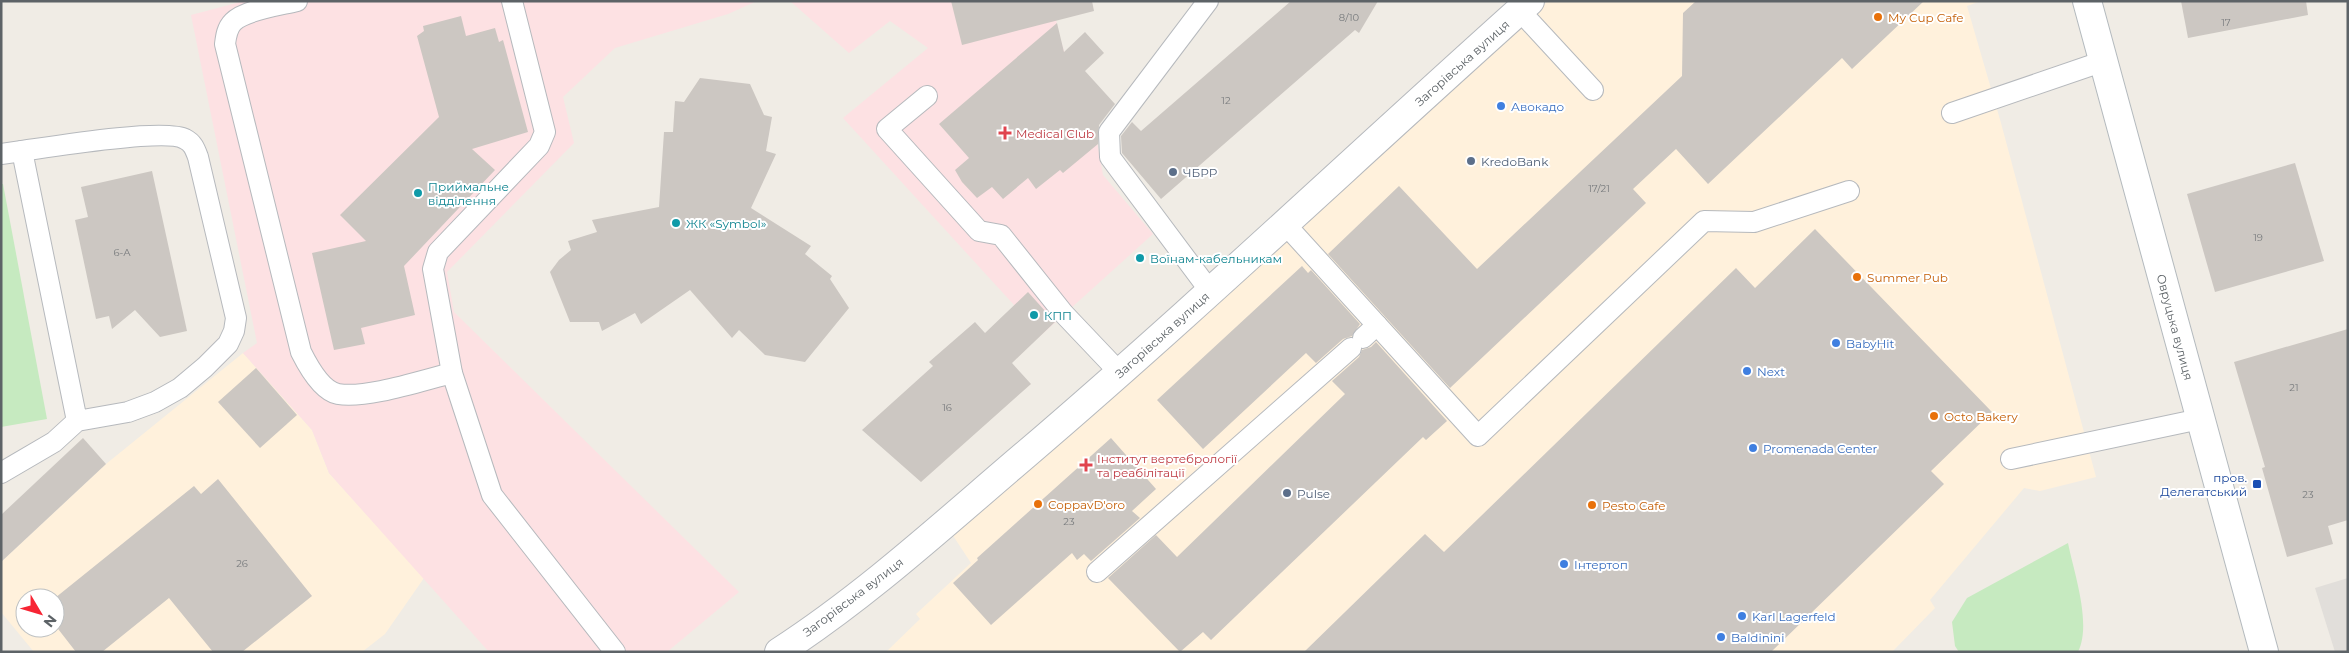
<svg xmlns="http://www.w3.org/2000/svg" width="2349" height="653" font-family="Montserrat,sans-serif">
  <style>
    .commercial { fill: #fff1dc; fill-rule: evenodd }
    .industrial { fill: #e1deda }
    .medical { fill: #fde1e3 }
    .green { fill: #c6eac0 }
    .building { fill: #ccc7c2 }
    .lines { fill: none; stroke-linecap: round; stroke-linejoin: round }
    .lane-casing { stroke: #b6b9bd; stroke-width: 22 }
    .street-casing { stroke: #b6b9bd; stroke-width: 30 }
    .secondary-casing { stroke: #b4babe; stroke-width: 30 }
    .lane { stroke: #fff; stroke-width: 20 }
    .street { stroke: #fff; stroke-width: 28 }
    .secondary { stroke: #fff; stroke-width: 28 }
    .food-dot { fill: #e8710a; stroke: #fff; stroke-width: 2 }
    .shop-dot { fill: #3f7fe0; stroke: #fff; stroke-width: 2 }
    .health-dot { fill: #e0444e; stroke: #fff; stroke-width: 2 }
    .service-dot { fill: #5c6f8a; stroke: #fff; stroke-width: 2 }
    .culture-dot { fill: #0f9aa8; stroke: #fff; stroke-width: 2 }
    .transit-dot { fill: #1a4fb4; stroke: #fff; stroke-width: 2 }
    .labels { text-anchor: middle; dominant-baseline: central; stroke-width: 4; stroke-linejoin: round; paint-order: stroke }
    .number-label { font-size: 10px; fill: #797c7e }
    .food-label { font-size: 12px; fill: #c56008; stroke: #fff; text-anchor: start }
    .street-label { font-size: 12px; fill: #5d6367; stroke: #fff }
    .shop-label { font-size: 12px; fill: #366cbe; stroke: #fff; text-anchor: start }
    .health-label { font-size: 12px; fill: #be3a42; stroke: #fff; text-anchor: start }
    .service-label { font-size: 12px; fill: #4e5e75; stroke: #fff; text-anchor: start }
    .culture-label { font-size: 12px; fill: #0d838f; stroke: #fff; text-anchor: start }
    .transit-label { font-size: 12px; fill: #164399; stroke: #fff; text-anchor: end }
  </style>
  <rect width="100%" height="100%" fill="#f0ece5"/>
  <!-- commercial -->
  <g class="commercial">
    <path d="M 1548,1 L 1981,1 L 1967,6 L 2001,123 L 2096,477 L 2040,491 L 2024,488 L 1930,600 L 1935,608 L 1892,652 L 886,652 L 920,619 L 916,614 L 971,563 L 950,531 Z"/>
    <path d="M 243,353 L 312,430 L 329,473 L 424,578 L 385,634 L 362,652 L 34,652 L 1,612 L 1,562 L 106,464 ZM 25,598 L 55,598 L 55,628 L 25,628 Z"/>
  </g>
  <!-- industrial -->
  <path class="industrial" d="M 2348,578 L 2348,652 L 2335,652 L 2315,588 Z"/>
  <!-- medical -->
  <g class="medical">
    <path d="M 244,1 L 757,1 L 728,14 L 615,48 L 563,97 L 574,143 L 447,272 L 454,312 L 739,592 L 667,652 L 489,652 L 329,473 L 312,430 L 243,353 L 257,343 L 191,15 Z"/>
    <path d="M 790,1 L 1052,1 L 1060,38 L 1074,82 L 1094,125 L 1103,175 L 1153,234 L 1039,337 L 1012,308 L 1014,305 L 843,118 L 928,48 L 890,21 L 849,53 Z"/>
  </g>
  <!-- green -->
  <g class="green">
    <path d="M 1,184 L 3,184 L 47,419 L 1,427 Z"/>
    <path d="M 2068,543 C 2074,573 2092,624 2078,652 L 1959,652 L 1955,646 L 1952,622 L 1967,598 Z"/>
  </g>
  <!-- building -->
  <g class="building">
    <path d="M 951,1 L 1092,1 L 1094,11 L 962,45 Z"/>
    <path d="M 1291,1 L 1378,1 L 1359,33 L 1355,30 L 1161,199 L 1122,153 L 1121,136 L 1132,122 L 1141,131 Z"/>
    <path d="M 1696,1 L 1924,1 L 1852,69 L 1842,58 L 1708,184 L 1676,149 L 1633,189 L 1646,203 L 1450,388 L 1328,254 L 1399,186 L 1477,269 L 1682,76 L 1683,13 Z"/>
    <path d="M 2181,1 L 2306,1 L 2308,15 L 2188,38 Z"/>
    <path d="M 461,16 L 466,36 L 495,28 L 499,42 L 503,40 L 528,132 L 472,149 L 495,170 L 404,266 L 415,315 L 361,328 L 365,344 L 334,350 L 312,253 L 366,241 L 340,215 L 439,117 L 417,36 L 424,31 L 423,26 Z"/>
    <path d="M 1057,23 L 1064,52 L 1085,32 L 1104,53 L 1085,71 L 1115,104 L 1099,125 L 1098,144 L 1063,173 L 1060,170 L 1036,189 L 1028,178 L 1003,199 L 992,187 L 977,198 L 962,182 L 955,170 L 969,158 L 939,124 Z"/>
    <path d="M 700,78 L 750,84 L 764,115 L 772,117 L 766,151 L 776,154 L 751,208 L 811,246 L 805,254 L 832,276 L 830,279 L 849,308 L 805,362 L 765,355 L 739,330 L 732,338 L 690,290 L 641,324 L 635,313 L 602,331 L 599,322 L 570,322 L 550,272 L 559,260 L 571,250 L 568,241 L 597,232 L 592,220 L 659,207 L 664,132 L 673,132 L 675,101 L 684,102 Z"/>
    <path d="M 2295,163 L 2324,261 L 2215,292 L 2187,194 Z"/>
    <path d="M 152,171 L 187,331 L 160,337 L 135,310 L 112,329 L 109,316 L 96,319 L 75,220 L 88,217 L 81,187 Z"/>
    <path d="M 1815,229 L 1992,412 L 1931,471 L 1944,484 L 1771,652 L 1304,652 L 1425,534 L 1444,552 L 1736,268 L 1755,288 Z"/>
    <path d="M 1302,266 L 1308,273 L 1311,270 L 1360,324 L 1352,336 L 1343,339 L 1316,363 L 1306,353 L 1203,449 L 1157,400 Z"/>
    <path d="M 1028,292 L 1055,322 L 1012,363 L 1031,384 L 921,482 L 862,430 L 933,366 L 929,362 L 975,322 L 985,333 Z"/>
    <path d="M 2348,329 L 2348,520 L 2328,526 L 2333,544 L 2287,557 L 2262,468 L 2265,467 L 2234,362 Z"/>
    <path d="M 1376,342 L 1447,421 L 1426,440 L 1423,437 L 1211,640 L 1203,632 L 1180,652 L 1108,578 L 1156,535 L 1177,557 L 1345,394 L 1332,381 L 1359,357 L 1362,350 L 1371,347 Z"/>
    <path d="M 256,368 L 297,415 L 260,448 L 218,402 Z"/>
    <path d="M 83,438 L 106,464 L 1,562 L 1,515 Z"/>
    <path d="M 1111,438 L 1156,489 L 1132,511 L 1140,518 L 1091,561 L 1084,554 L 1077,560 L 1072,553 L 991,625 L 953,583 L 978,560 L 977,558 Z"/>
    <path d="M 218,479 L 312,596 L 242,652 L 213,652 L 169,598 L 102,652 L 76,652 L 55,625 L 55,598 L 194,486 L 201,494 Z"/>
  </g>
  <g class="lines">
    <defs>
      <g id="lane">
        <path d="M 297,1 C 281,5 244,10 233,22 C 227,28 226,36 225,44 L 301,352 C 308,366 322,391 338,394 C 367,399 423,380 452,373"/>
        <path d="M 512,1 L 545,132 L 539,146 L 438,252 L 433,269 L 452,373 L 492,495 L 615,652"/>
        <path d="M 1208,1 L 1109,132 L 1110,157 L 1210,291"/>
        <path d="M 1520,11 L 1593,90"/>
        <path d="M 927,96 L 887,129 L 979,231 L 1001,235 L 1064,314 L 1120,373"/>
        <path d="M 1952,113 L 2104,61"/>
        <path d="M 1,154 L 22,151"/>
        <path d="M 1285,224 L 1478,436 L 1704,221 L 1754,222 L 1849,191"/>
        <path d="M 1363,338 L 1377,325"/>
        <path d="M 2011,459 L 2200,419"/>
        <path d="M 1,473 L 54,442 L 77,421 L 128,412 L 155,402 L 180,388 L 205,367 L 228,344 L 234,331 L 236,318 L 198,157 C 195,149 193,143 185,139 C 165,128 50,147 22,151 L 77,421"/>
        <path d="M 1097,572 L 1351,348"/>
      </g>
      <path id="street" d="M 779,652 C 867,595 945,523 1025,455 C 1197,308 1361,152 1530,1"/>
      <path id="secondary" d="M 2087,1 L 2264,652"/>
    </defs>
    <!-- lane casing -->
    <use href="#lane" class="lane-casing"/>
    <!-- street casing -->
    <use href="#street" class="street-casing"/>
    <!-- secondary casing -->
    <use href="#secondary" class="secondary-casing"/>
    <!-- lane -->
    <use href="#lane" class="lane"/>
    <!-- street -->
    <use href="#street" class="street"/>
    <!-- secondary -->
    <use href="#secondary" class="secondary"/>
  </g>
  <!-- markers -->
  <g class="food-dot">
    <circle cx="1878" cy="17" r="5"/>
    <circle cx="1857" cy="277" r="5"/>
    <circle cx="1934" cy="416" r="5"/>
    <circle cx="1038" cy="504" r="5"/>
    <circle cx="1592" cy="505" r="5"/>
  </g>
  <g class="shop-dot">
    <circle cx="1501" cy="106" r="5"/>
    <circle cx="1836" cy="343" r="5"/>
    <circle cx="1747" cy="371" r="5"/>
    <circle cx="1753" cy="448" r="5"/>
    <circle cx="1564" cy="564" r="5"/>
    <circle cx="1742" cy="616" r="5"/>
    <circle cx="1721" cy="637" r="5"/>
  </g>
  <g class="health-dot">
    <path d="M1002.5 125.5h5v5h5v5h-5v5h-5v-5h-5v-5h5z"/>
    <path d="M1083.5 457.5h5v5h5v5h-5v5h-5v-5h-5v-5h5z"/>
  </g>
  <g class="service-dot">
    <circle cx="1471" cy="161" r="5"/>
    <circle cx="1173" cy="172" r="5"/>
    <circle cx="1287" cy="493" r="5"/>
  </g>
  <g class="culture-dot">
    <circle cx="418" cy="193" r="5"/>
    <circle cx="676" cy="223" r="5"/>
    <circle cx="1140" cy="258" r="5"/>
    <circle cx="1034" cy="315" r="5"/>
  </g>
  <rect class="transit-dot" x="2252" y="479" width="10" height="10" rx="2.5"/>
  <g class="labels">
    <!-- number labels -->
    <g class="number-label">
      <text x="1349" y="17">8/10</text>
      <text x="2226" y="22">17</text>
      <text x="1226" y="100">12</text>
      <text x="1599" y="188">17/21</text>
      <text x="2258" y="237">19</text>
      <text x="122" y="252">6-А</text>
      <text x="2294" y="387">21</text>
      <text x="947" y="407">16</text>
      <text x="2308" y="494">23</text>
      <text x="1069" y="521">23</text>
      <text x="242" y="563">26</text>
    </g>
    <!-- food labels -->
    <g class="food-label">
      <text x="1888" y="17">My Cup Cafe</text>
      <text x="1867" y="277">Summer Pub</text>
      <text x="1944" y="416">Octo Bakery</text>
      <text x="1048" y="504">CoppavD'oro</text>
      <text x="1602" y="505">Pesto Cafe</text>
    </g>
    <!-- street labels -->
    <g class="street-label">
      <text transform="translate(1462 63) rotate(-42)">Загорівська вулиця</text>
      <text transform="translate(2175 327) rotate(75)">Овруцька вулиця</text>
      <text transform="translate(1162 335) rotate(-42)">Загорівська вулиця</text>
      <text transform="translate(853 597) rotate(-37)">Загорівська вулиця</text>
    </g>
    <!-- shop labels -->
    <g class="shop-label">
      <text x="1511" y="106">Авокадо</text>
      <text x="1846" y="343">BabyHit</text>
      <text x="1757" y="371">Next</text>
      <text x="1763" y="448">Promenada Center</text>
      <text x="1574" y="564">Інтертоп</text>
      <text x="1752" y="616">Karl Lagerfeld</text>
      <text x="1731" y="637">Baldinini</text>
    </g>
    <!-- health labels -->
    <g class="health-label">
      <text x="1016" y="133">Medical Club</text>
      <text x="1097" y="458">Інститут вертебрології<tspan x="1097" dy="14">та реабілітації</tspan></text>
    </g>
    <!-- service labels -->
    <g class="service-label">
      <text x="1481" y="161">KredoBank</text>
      <text x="1183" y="172">ЧБРР</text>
      <text x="1297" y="493">Pulse</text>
    </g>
    <!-- culture labels -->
    <g class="culture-label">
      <text x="428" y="186">Приймальне<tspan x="428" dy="14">відділення</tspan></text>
      <text x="686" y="223">ЖК «Symbol»</text>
      <text x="1150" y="258">Воїнам-кабельникам</text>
      <text x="1044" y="315">КПП</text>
    </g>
    <!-- transit labels -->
    <g class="transit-label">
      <text x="2247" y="477">пров.<tspan x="2247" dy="14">Делегатський</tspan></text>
    </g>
  </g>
  <!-- border -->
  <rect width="2349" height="653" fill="none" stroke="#5d6367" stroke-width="5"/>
  <!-- north arrow -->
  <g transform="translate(40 613) rotate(128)"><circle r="24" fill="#ffffff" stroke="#bec1c2"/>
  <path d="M0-4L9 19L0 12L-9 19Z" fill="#f72534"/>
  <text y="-8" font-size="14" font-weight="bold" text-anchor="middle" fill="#5d6367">N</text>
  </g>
</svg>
